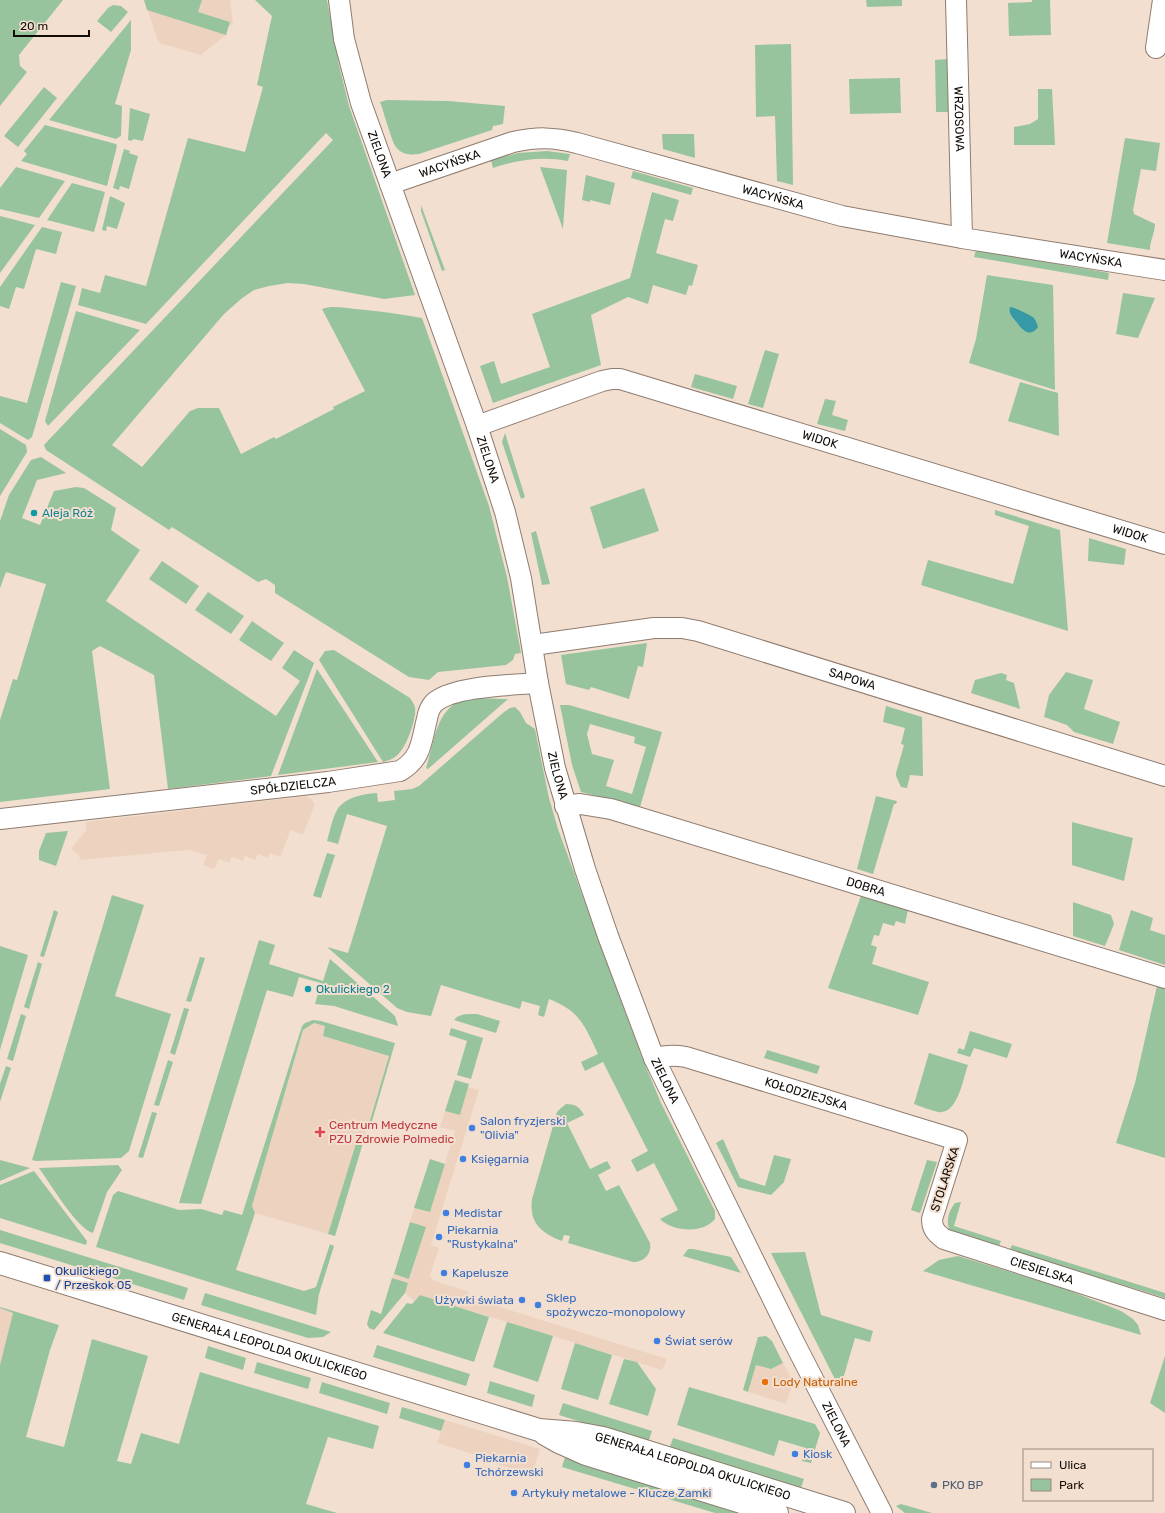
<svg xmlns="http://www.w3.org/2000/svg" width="1165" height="1513" font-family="Rubik,sans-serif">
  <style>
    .built { fill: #edd3bf }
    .green { fill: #97c49d; fill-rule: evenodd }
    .water { fill: #3699a5 }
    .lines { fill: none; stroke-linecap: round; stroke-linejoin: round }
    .street-casing { stroke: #8e7c6f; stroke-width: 22 }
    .secondary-casing { stroke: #8e7c6f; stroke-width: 24 }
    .street { stroke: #fff; stroke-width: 20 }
    .secondary { stroke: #fff; stroke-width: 22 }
    .culture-dot { fill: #0f9aa8; stroke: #f3dfd0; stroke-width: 1.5 }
    .shop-dot { fill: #3f7fe0; stroke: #f3dfd0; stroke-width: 1.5 }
    .health-dot { fill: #e0444e; stroke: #f3dfd0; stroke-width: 1.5 }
    .transit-dot { fill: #1a4fb4; stroke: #f3dfd0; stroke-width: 1.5 }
    .food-dot { fill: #e8710a; stroke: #f3dfd0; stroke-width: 1.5 }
    .service-dot { fill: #5c6f8a; stroke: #f3dfd0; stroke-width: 1.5 }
    .labels { text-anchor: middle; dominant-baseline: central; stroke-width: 4; stroke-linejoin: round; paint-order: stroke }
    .street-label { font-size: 12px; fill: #110b07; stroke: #f3dfd0 }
    .culture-label { font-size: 12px; fill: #0d838f; stroke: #f3dfd0; text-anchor: start }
    .shop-label { font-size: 12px; fill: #366cbe; stroke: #f3dfd0; text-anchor: start }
    .health-label { font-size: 12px; fill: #be3a42; stroke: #f3dfd0; text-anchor: start }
    .transit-label { font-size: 12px; fill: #164399; stroke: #f3dfd0; text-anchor: start }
    .food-label { font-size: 12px; fill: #c56008; stroke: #f3dfd0; text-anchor: start }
    .service-label { font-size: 12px; fill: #4e5e75; stroke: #f3dfd0; text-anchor: start }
  </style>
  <rect width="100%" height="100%" fill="#f3dfd0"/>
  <!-- built -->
  <g class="built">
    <path d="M 144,0 L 230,0 L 233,25 L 229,25 L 226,35 L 201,55 L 159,43 Z"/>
    <path d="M 306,796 L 311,799 L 315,804 L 303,835 L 291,830 L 280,857 L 270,853 L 268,858 L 258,854 L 255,860 L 245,856 L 243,861 L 232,857 L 229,863 L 219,859 L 214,869 L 203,865 L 207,855 L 188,850 L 79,860 L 80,856 L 71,849 L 86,830 L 86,822 Z"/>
    <path d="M 314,1023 L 326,1026 L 323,1036 L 389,1056 L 335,1236 L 255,1213 L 252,1206 L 303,1030 Z"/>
    <path d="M 468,1087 L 479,1090 L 431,1245 L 439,1248 L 430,1276 L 433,1280 L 469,1292 L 468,1297 L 667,1359 L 662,1370 L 420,1295 L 414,1301 L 405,1293 L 408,1283 L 392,1278 L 394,1274 L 410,1279 L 425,1227 L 410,1222 L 412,1216 L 414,1208 L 430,1212 L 455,1131 L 440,1127 L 445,1111 L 460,1115 Z"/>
    <path d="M 0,1308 L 13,1313 L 0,1365 Z"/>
    <path d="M 783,1363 L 793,1382 L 786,1404 L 748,1392 L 756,1365 L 771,1369 Z"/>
    <path d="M 445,1420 L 540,1449 L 532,1474 L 485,1461 L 485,1458 L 437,1443 Z"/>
  </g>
  <!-- green -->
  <g class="green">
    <path d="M 0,0 L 63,0 L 19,55 L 20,66 L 27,72 L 0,106 Z"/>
    <path d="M 144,0 L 202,0 L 198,12 L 230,22 L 226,35 L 147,10 Z"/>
    <path d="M 255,0 L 327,0 L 339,65 L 349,106 L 415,295 L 384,299 L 304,284 L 288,283 L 269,286 L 254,290 L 241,299 L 224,314 L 112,445 L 142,467 L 190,411 L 198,408 L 219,408 L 241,454 L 274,437 L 276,439 L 334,409 L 333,407 L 365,391 L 322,309 C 333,305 345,308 356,309 C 379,311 400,314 422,318 L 489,506 L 507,577 L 521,653 L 515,654 L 513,660 L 506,665 L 438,672 L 429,680 L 409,677 L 275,593 L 275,585 L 266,579 L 258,582 L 172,527 L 169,530 L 46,450 L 44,445 L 333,140 L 326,133 L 146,324 L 78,305 L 82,288 L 100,293 L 105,275 L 146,286 L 188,138 L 245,152 L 263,87 L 257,85 L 272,16 Z"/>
    <path d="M 866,0 L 902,0 L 902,6 L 867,7 Z"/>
    <path d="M 1032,0 L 1050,0 L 1051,35 L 1009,36 L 1008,3 L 1032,2 Z"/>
    <path d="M 113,5 L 121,6 L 128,12 L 111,32 L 97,21 L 108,8 Z"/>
    <path d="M 131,20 L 131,50 L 115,104 L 122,106 L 121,136 L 116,139 L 49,120 Z"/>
    <path d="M 791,44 L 793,185 L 777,181 L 775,116 L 756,117 L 755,45 Z"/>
    <path d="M 948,59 L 950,112 L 936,112 L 935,60 Z"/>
    <path d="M 900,78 L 901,113 L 850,114 L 849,79 Z"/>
    <path d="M 44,87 L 57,98 L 18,147 L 4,136 Z"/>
    <path d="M 1038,89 L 1052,89 L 1055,145 L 1014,145 L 1014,127 L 1030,124 L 1038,119 Z"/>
    <path d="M 387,100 L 448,101 L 505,106 L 503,124 L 493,126 L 492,130 L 419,154 C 411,155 402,155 396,147 C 391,140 384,112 380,102 Z"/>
    <path d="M 130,108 L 150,114 L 143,141 L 133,139 L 132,141 L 128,140 Z"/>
    <path d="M 45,125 L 116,144 L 117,146 L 107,186 L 21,161 L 27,154 L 24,151 Z"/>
    <path d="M 662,134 L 694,134 L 695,158 L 663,149 Z"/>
    <path d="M 1125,138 L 1160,143 L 1156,171 L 1141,169 L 1133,210 L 1134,214 L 1155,224 C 1155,233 1150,240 1150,250 L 1107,243 Z"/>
    <path d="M 124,149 L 130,151 L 129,153 L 138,156 L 129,189 L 120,186 L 119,190 L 113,188 Z"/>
    <path d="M 547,151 L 570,154 L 568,161 C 542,156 517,160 493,168 L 491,160 L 518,153 Z"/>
    <path d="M 16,167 L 65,181 L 39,218 L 0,209 L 0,188 Z"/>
    <path d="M 540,167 L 567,170 L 563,229 Z"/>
    <path d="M 633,171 L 693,188 L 691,195 L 631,178 Z"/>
    <path d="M 586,175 L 615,183 L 610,205 L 590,200 L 590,202 L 582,200 Z"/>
    <path d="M 72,183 L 105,192 L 94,232 L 47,220 Z"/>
    <path d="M 652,192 L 679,200 L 673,221 L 665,219 L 656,253 L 698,265 L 692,286 L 689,285 L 686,295 L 653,285 L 648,304 L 628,297 L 591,315 L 601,365 L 493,403 L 480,366 L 494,361 L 501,384 L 550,367 L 532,314 L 630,278 Z"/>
    <path d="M 110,196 L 125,203 L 117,229 L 107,226 L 106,231 L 102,230 Z"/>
    <path d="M 421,205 L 445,270 L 442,271 L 421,211 Z"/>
    <path d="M 0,216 L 35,225 L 0,273 Z"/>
    <path d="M 42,227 L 62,232 L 56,254 L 36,249 L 24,289 L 16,287 L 9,309 L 0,306 L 0,287 Z"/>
    <path d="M 976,250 L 1109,273 L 1108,280 L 974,257 Z"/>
    <path d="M 987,275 L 1053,285 L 1055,390 L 969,363 L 976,339 Z"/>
    <path d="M 61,282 L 76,286 L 32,437 L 28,440 L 0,423 L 0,396 L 27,403 Z"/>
    <path d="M 1123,293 L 1155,298 L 1138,338 L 1116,334 Z"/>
    <path d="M 76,311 L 140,330 L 48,426 L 45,421 Z"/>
    <path d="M 765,350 L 779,354 L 763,408 L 748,404 Z"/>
    <path d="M 695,374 L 737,386 L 733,399 L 691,387 Z"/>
    <path d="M 1020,382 L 1058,393 L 1059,436 L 1008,421 Z"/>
    <path d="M 825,399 L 836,401 L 832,415 L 848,420 L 845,431 L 817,424 Z"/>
    <path d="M 0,429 L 26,445 L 27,452 L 0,496 Z"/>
    <path d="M 505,433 L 525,497 L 521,499 L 502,442 Z"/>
    <path d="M 41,457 L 66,473 L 37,480 L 22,518 L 40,525 L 54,491 L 76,487 L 84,488 L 116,508 L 111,530 L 140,550 L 106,601 L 276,716 L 300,681 L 282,668 L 294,650 L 314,663 L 271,776 L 168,789 L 154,675 L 100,646 L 92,651 L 110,789 L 0,802 L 0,720 L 13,679 L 17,680 L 46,584 L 6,572 L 0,588 L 0,521 L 9,495 L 31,460 Z"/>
    <path d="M 644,488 L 659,531 L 603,549 L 590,507 Z"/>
    <path d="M 995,510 L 1060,530 L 1068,631 L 921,585 L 928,560 L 1013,584 L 1029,526 L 995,515 Z"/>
    <path d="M 536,531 L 550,584 L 542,585 L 531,533 Z"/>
    <path d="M 1089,538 L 1126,549 L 1124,565 L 1088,561 Z"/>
    <path d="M 162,561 L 199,586 L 186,604 L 149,579 Z"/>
    <path d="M 208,592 L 244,616 L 231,634 L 195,610 Z"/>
    <path d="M 252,621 L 284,643 L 271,661 L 239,640 Z"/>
    <path d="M 647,643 L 643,667 L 638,666 L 629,699 L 591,687 L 589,690 L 566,684 L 561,655 Z"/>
    <path d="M 334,650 L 410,698 C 412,701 414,704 415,707 C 417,717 407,745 400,752 C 396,758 390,760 383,762 L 319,660 L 325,651 Z"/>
    <path d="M 317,669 L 378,762 L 278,775 Z"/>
    <path d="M 1066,672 L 1093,680 L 1084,709 L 1120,722 L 1113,744 L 1074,732 L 1067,725 L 1044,717 L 1049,695 Z"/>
    <path d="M 1001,673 L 1007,675 L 1006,680 L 1014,683 L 1020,709 L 971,693 L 975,680 Z"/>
    <path d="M 508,699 L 428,769 L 426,768 C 433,747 436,709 461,701 C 475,697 493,699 508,699 Z"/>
    <path d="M 560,705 L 569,705 L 662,732 L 640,807 L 581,792 L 572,765 ZM 590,724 L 635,737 L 634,743 L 646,747 L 632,794 L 606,786 L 614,760 L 592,754 L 587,734 Z"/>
    <path d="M 886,706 L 922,717 L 923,776 L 910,775 L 907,788 L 901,787 L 896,776 L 896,773 L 904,745 L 901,744 L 905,728 L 883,722 Z"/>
    <path d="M 515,707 L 520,712 L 526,723 L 535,729 L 549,798 L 558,829 L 622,1003 L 641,1055 L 661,1103 L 715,1211 L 715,1219 C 703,1234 673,1232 660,1219 L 678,1210 L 654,1163 L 637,1172 L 631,1160 L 648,1151 L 603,1062 L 585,1071 L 581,1062 L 598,1054 C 585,1026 580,1011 549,999 L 544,1017 L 538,1015 L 540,1006 L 522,1001 L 520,1009 L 441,985 L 431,1016 L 407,1012 L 397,1008 L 327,947 L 348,953 L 387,826 L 347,814 L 338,844 L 327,841 C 330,831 332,819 337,810 C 345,797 363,794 377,793 L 378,802 L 395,800 L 394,791 L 412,789 L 419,786 L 504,712 L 510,708 Z"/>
    <path d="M 876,796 L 897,801 L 896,804 L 894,804 L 873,874 L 857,869 Z"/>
    <path d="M 1072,822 L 1133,838 L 1124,881 L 1072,865 Z"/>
    <path d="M 68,831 L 56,866 L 39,860 L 39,851 L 46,833 Z"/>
    <path d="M 327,853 L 335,855 L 321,898 L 313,896 Z"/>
    <path d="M 112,895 L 144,905 L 115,996 L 171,1014 L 129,1151 L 121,1158 L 36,1161 L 32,1160 L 33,1157 Z"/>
    <path d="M 861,896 L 908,910 L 905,924 L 896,921 L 894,926 L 883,923 L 879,936 L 874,935 L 871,945 L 877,947 L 872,964 L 929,982 L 918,1015 L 828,988 Z"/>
    <path d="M 1073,902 L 1111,915 L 1114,924 L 1105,946 L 1073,936 Z"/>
    <path d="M 54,910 L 58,912 L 44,957 L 40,956 Z"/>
    <path d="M 1131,910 L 1153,918 L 1150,930 L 1165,935 L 1165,965 L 1119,950 Z"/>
    <path d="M 259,940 L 275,945 L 269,964 L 323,981 L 330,959 L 395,1016 L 398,1026 L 334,1006 L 315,1004 L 321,983 L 299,977 L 293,997 L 267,990 L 201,1204 L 179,1203 Z"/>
    <path d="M 0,946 L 28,955 L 0,1050 Z"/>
    <path d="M 200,957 L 205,958 L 191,1002 L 186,1001 Z"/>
    <path d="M 38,962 L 42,964 L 29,1009 L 24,1007 Z"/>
    <path d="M 1157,986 L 1165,988 L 1165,1158 L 1116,1143 L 1135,1083 Z"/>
    <path d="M 184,1008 L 189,1009 L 175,1055 L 170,1053 Z"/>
    <path d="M 21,1014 L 26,1016 L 13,1061 L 7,1059 Z"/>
    <path d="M 477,1014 L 500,1021 L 496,1033 L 454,1020 C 459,1013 469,1014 477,1014 Z"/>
    <path d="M 313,1020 L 321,1021 L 395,1043 L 370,1128 L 368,1127 L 389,1056 L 323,1036 L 325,1026 L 314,1023 L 303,1030 L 252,1206 L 255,1213 L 236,1270 L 304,1291 L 316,1287 L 330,1244 L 334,1246 L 319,1294 L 316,1315 L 96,1247 L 113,1195 L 118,1191 L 179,1210 L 201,1209 L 222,1215 L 224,1210 L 242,1215 L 302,1026 L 305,1023 Z"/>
    <path d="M 451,1028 L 483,1038 L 471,1079 L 457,1075 L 467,1041 L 449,1035 Z"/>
    <path d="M 970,1031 L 1012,1044 L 1007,1058 L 974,1048 L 970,1057 L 957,1053 L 959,1048 L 964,1050 Z"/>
    <path d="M 767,1050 L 820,1066 L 817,1074 L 764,1058 Z"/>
    <path d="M 929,1053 L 968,1065 C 963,1078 958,1115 938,1112 C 930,1110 922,1107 914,1104 Z"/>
    <path d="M 168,1060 L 173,1062 L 159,1106 L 154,1105 Z"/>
    <path d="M 6,1066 L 11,1068 L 0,1102 L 0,1084 Z"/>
    <path d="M 455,1080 L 469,1084 L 460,1115 L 445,1111 Z"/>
    <path d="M 566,1104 C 575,1104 580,1107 584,1115 L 567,1123 L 590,1169 L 607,1161 L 611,1168 L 598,1175 L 606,1191 L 619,1185 L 650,1243 C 652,1254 644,1262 633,1262 L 568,1243 L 570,1236 L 564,1235 L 562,1241 C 541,1233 529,1223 532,1199 L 557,1112 L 561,1108 Z"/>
    <path d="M 152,1112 L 157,1113 L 143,1158 L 138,1157 Z"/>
    <path d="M 359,1134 L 365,1136 L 335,1236 L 328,1234 Z"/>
    <path d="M 723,1139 L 740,1178 L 765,1186 L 774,1155 L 791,1159 L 784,1182 L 771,1195 L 738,1187 L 716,1143 Z"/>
    <path d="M 430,1159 L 445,1164 L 430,1212 L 414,1208 Z"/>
    <path d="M 0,1160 L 30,1168 L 0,1181 Z"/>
    <path d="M 927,1160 L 937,1162 L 920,1213 L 911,1210 Z"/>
    <path d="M 118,1165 L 122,1170 L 107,1192 L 93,1233 C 77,1229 50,1183 39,1168 Z"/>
    <path d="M 34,1171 L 87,1241 L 86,1245 L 0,1218 L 0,1185 Z"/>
    <path d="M 961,1202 L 954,1226 L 1001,1241 L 999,1246 L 953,1232 L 949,1229 C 946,1219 949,1211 955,1203 Z"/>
    <path d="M 410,1222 L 426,1227 L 409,1279 L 394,1274 Z"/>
    <path d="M 0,1230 L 188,1288 L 184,1300 L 0,1243 Z"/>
    <path d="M 1012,1245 L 1165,1293 L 1165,1298 L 1010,1250 Z"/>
    <path d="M 688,1249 L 693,1249 L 731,1257 L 741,1273 L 683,1256 Z"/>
    <path d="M 805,1252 L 821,1315 L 873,1331 L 870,1342 L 855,1338 L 840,1389 L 771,1253 Z"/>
    <path d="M 958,1256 L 1063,1288 L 1121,1311 L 1133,1319 L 1138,1325 L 1141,1335 L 923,1271 L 939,1260 Z"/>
    <path d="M 392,1278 L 408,1283 L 405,1293 L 374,1330 L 369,1328 L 367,1324 L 371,1310 L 381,1314 Z"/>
    <path d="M 205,1293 L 331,1332 L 323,1337 L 308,1338 L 201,1305 Z"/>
    <path d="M 420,1295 L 489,1317 L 474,1362 L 383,1333 L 407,1303 L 412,1304 Z"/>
    <path d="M 0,1307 L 59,1325 L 50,1350 L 26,1437 L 64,1447 L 92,1339 L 148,1356 L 117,1461 L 131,1464 L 141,1433 L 179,1444 L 200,1372 L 379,1426 L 373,1449 L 328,1437 L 306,1504 L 337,1513 L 0,1513 L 0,1365 L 13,1313 L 0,1308 Z"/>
    <path d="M 507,1322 L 553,1336 L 538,1382 L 493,1367 Z"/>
    <path d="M 766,1336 L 772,1341 L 783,1363 L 771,1369 L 756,1365 L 748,1392 L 743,1390 L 758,1337 Z"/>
    <path d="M 575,1343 L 612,1355 L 598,1400 L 561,1389 Z"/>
    <path d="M 377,1345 L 470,1374 L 466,1386 L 373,1357 Z"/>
    <path d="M 208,1346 L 246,1358 L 243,1370 L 205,1358 Z"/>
    <path d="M 1165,1356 L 1165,1413 L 1150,1403 Z"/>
    <path d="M 624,1359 L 637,1362 L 656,1389 L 648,1416 L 609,1404 Z"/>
    <path d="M 257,1362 L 311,1378 L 308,1389 L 254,1373 Z"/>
    <path d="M 490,1381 L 535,1395 L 532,1407 L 487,1393 Z"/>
    <path d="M 322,1382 L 390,1403 L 387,1414 L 319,1393 Z"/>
    <path d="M 689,1387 L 815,1424 L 820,1433 L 811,1463 L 802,1461 L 806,1448 L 779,1440 L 774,1456 L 677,1425 Z"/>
    <path d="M 563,1403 L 652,1431 L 648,1443 L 559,1415 Z"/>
    <path d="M 402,1407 L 445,1420 L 441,1431 L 399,1418 Z"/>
    <path d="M 673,1438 L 804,1479 L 800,1490 L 669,1449 Z"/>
    <path d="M 565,1457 L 745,1513 L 715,1513 L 562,1467 Z"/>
    <path d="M 901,1504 L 932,1513 L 905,1513 L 896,1506 Z"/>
  </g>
  <!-- water -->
  <path class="water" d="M 1010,307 C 1014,307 1030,315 1034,318 C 1036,321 1037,324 1038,327 C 1031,337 1024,332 1018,324 C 1014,318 1008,315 1010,307 Z"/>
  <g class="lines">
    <defs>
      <g id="street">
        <path id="s1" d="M 339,0 L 344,39 L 361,103 L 477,426 L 505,512 L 521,578 L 538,683 L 555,768 L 585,869 L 608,936 L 654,1058 L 795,1344 L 882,1513"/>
        <path id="s2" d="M 956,0 L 962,238"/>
        <path d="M 1156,48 L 1163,0"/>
        <path id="s3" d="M 390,184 L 513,142 C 537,137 553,137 577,143 L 842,216 L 962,238 L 1165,270"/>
        <path id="s4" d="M 477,426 L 602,381 L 612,379 L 620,379 L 1165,544"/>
        <path id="s5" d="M 533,645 L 654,628 L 682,628 L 698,631 L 1165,776"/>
        <path id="s6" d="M 565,806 L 580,804 L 611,809 L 1165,978"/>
        <path id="s7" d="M 0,819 L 328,782 L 400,771 C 422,758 421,742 427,719 C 428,713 430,707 434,703 C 452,686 513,685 538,683"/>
        <path id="s8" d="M 654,1058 C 666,1055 675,1055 686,1057 L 957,1140 L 932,1219 C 932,1229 936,1233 944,1239 L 1165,1310"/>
      </g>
      <g id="secondary">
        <path id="s9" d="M 0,1263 L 539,1430 L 576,1433 L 603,1438 L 844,1513"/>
        <path d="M 545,1434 L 559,1442 L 586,1454 L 777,1513"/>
      </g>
    </defs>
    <!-- street casing -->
    <use href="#street" class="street-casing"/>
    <!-- secondary casing -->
    <use href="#secondary" class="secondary-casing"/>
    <!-- street -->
    <use href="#street" class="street"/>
    <!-- secondary -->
    <use href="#secondary" class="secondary"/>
  </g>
  <!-- markers -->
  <g class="culture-dot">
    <circle cx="34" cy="513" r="4"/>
    <circle cx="308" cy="989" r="4"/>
  </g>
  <g class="shop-dot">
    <circle cx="472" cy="1128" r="4"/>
    <circle cx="463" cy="1159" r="4"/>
    <circle cx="446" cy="1213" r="4"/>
    <circle cx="439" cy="1237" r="4"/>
    <circle cx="444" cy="1273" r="4"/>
    <circle cx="522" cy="1300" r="4"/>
    <circle cx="538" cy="1305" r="4"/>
    <circle cx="657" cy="1341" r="4"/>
    <circle cx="795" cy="1454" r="4"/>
    <circle cx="467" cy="1465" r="4"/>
    <circle cx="514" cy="1493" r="4"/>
  </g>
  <path class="health-dot" d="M318 1126h4v4h4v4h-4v4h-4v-4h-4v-4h4z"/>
  <rect class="transit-dot" x="43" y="1274" width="8" height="8" rx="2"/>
  <circle class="food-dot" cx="765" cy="1382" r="4"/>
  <circle class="service-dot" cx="934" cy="1485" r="4"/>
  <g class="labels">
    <!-- street labels -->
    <g class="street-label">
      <text stroke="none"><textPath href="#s2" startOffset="119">WRZOSOWA</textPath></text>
      <text stroke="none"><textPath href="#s1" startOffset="160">ZIELONA</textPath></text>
      <text stroke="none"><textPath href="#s3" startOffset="63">WACYŃSKA</textPath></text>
      <text stroke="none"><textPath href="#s3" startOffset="398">WACYŃSKA</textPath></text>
      <text stroke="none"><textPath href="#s3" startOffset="722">WACYŃSKA</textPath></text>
      <text stroke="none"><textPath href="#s4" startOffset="360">WIDOK</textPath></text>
      <text stroke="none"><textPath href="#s1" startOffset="484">ZIELONA</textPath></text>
      <text stroke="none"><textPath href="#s4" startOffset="684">WIDOK</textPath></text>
      <text stroke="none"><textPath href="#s5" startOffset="328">SAPOWA</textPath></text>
      <text stroke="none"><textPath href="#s1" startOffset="808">ZIELONA</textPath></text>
      <text stroke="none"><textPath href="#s7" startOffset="295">SPÓŁDZIELCZA</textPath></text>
      <text stroke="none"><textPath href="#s6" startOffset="313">DOBRA</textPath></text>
      <text stroke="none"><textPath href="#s1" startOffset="1132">ZIELONA</textPath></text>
      <text stroke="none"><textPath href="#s8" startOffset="158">KOŁODZIEJSKA</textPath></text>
      <text transform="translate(945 1179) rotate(-72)">STOLARSKA</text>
      <text stroke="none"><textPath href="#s8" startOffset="526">CIESIELSKA</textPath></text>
      <text stroke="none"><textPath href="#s9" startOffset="282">GENERAŁA LEOPOLDA OKULICKIEGO</textPath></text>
      <text stroke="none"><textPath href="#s1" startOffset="1516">ZIELONA</textPath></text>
      <text stroke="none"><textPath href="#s9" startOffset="723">GENERAŁA LEOPOLDA OKULICKIEGO</textPath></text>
    </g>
    <!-- culture labels -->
    <g class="culture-label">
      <text x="42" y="513">Aleja Róż</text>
      <text x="316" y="989">Okulickiego 2</text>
    </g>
    <!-- shop labels -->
    <g class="shop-label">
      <text x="480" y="1121">Salon fryzjerski<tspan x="480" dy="14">"Olivia"</tspan></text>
      <text x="471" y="1159">Księgarnia</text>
      <text x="454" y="1213">Medistar</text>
      <text x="447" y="1230">Piekarnia<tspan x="447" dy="14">"Rustykalna"</tspan></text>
      <text x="452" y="1273">Kapelusze</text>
      <text x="546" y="1298">Sklep<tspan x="546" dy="14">spożywczo-monopolowy</tspan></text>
      <text x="514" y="1300" text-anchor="end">Używki świata</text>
      <text x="665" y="1341">Świat serów</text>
      <text x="803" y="1454">Kiosk</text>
      <text x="475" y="1458">Piekarnia<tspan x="475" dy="14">Tchórzewski</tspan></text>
      <text x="522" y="1493">Artykuły metalowe - Klucze Zamki</text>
    </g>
    <!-- health labels -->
    <g class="health-label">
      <text x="329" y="1125">Centrum Medyczne<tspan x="329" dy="14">PZU Zdrowie Polmedic</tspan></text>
    </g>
    <!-- transit labels -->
    <g class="transit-label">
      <text x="55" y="1271">Okulickiego<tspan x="55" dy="14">/ Przeskok 05</tspan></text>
    </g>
    <!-- food labels -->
    <g class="food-label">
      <text x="773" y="1382">Lody Naturalne</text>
    </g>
    <!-- service labels -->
    <g class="service-label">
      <text x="942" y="1485">PKO BP</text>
    </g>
  </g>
  <!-- legend -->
  <rect x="1023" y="1449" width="130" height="52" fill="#f3dfd0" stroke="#998a80"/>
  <rect x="1031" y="1462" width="20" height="6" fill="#ffffff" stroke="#998a80"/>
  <text x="1059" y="1469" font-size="12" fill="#110b07">Ulica</text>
  <rect x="1031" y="1479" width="20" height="12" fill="#97c49d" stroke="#998a80"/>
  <text x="1059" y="1489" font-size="12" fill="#110b07">Park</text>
  <!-- scale -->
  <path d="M14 30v6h75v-6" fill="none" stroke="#110b07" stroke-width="2"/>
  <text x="20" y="30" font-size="12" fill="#110b07" stroke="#f3dfd0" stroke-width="3" paint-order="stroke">20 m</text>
</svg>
